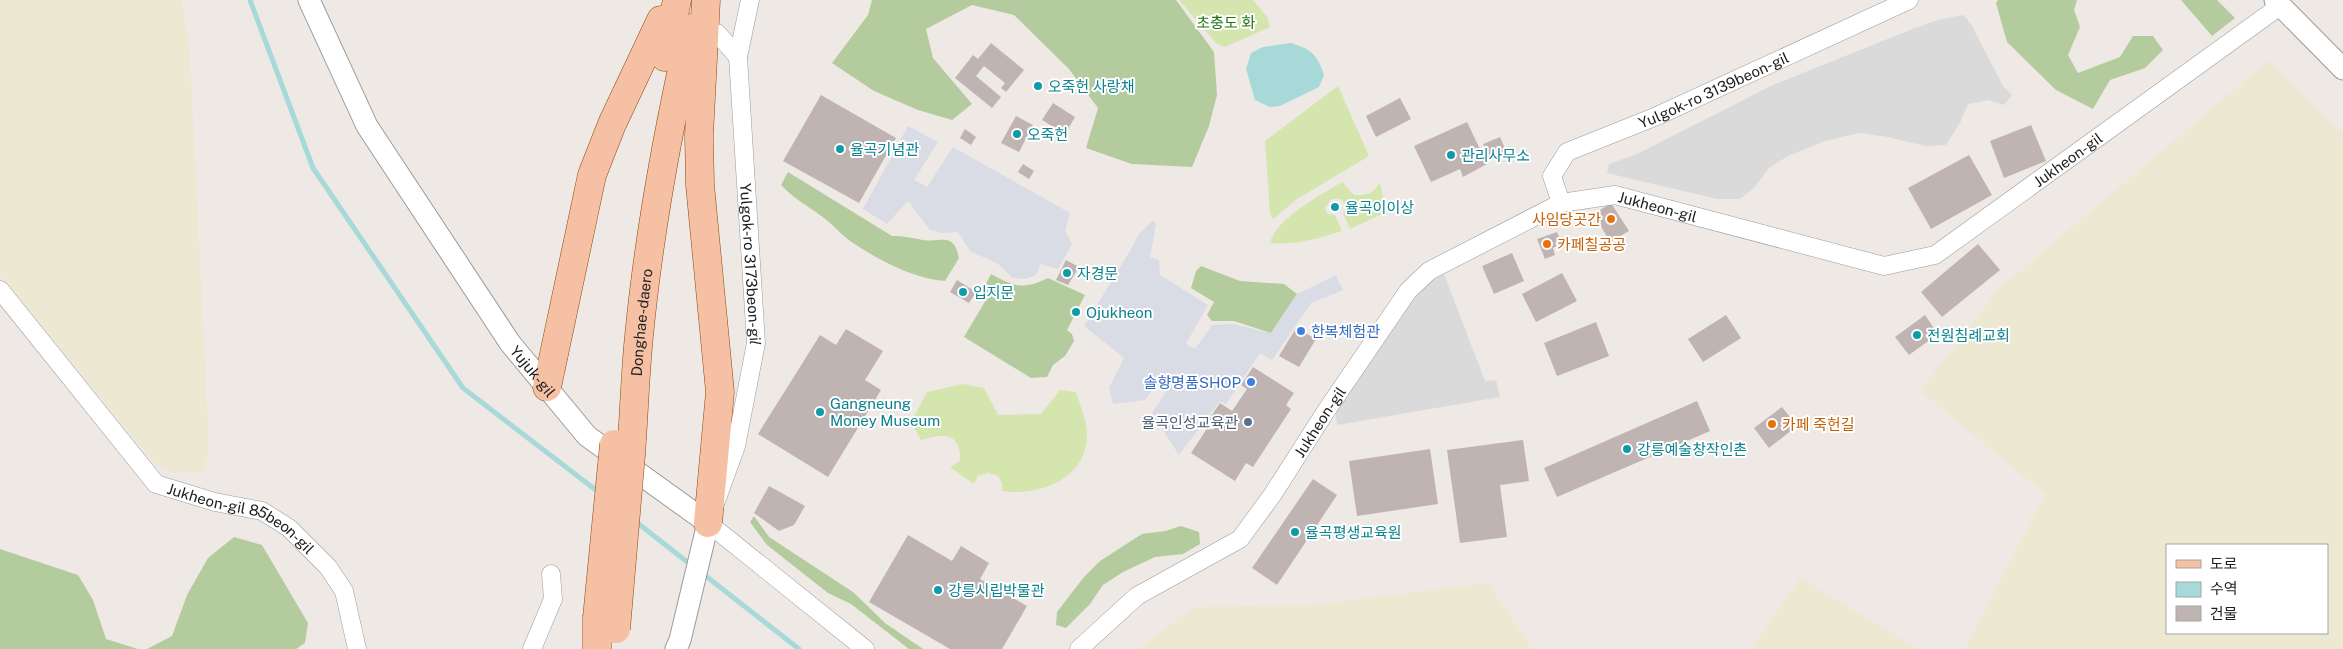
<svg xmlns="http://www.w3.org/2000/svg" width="2343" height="649" font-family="'Public Sans','Noto Sans KR',sans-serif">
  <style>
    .farmland { fill: #ece8d2; fill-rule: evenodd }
    .grass { fill: #d5e5ae }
    .forest { fill: #b4cb9d }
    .parking { fill: #dadada }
    .plaza { fill: #d9dce4 }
    .water { fill: #a8d9d9 }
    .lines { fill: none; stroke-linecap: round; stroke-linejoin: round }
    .stream { stroke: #a8d9d9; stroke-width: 5 }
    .building { fill: #bfb4b2 }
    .minor-casing { stroke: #9b9b9b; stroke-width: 19 }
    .tertiary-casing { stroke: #9b9b9b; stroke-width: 23 }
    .primary-casing { stroke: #8e460b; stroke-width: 29 }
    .minor { stroke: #fff; stroke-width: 18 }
    .tertiary { stroke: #fff; stroke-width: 21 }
    .primary { stroke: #f5c0a3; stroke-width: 28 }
    .primary-bridge-casing { stroke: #8e460b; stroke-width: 29; stroke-linecap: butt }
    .primary-bridge { stroke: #f5c0a3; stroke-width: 28 }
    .culture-dot { fill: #0f9aa8; stroke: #fff; stroke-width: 2 }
    .food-dot { fill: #e8710a; stroke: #fff; stroke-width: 2 }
    .shop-dot { fill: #3f7fe0; stroke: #fff; stroke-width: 2 }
    .service-dot { fill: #5c6f8a; stroke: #fff; stroke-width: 2 }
    .labels { text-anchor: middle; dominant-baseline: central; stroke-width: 4; stroke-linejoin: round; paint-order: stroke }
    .park-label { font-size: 15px; fill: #217513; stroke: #fff }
    .culture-label { font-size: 15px; fill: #0d838f; stroke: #fff; text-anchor: start }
    .street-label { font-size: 15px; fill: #1e1e1e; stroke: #fff }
    .food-label { font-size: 15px; fill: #c56008; stroke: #fff; text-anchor: start }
    .shop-label { font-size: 15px; fill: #366cbe; stroke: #fff; text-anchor: start }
    .service-label { font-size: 15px; fill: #4e5e75; stroke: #fff; text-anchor: end }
  </style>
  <rect width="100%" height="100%" fill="#eee9e5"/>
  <!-- farmland -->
  <g class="farmland">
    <path d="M 0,0 L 182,0 L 190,55 L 209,449 L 204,472 L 174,473 L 156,465 L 0,275 Z"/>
    <path d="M 2268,61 L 2343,134 L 2343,649 L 1965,649 L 2045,494 L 1920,391 L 2000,288 ZM 2167,545 L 2327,545 L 2327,633 L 2167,633 Z"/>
    <path d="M 1800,578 L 1918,649 L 1751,649 Z"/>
    <path d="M 1488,583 L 1532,649 L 1139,649 L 1193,607 L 1313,605 Z"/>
  </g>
  <!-- grass -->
  <g class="grass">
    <path d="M 1179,0 L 1253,0 L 1267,17 L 1270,27 L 1225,47 L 1216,43 Z"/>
    <path d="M 1338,86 L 1369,156 L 1297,199 L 1273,219 L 1270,214 L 1265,141 Z"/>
    <path d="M 1342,182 L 1354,195 C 1367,196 1373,193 1380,183 L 1386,212 L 1350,229 L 1343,213 L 1346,208 L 1342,199 L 1331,199 L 1325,208 L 1327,214 L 1335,215 L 1342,231 C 1318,239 1295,245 1270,243 C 1276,218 1321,195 1342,182 Z"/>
    <path d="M 963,384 L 984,388 L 998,415 L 1041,414 L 1060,390 L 1076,392 C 1080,406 1088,422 1087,437 C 1085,480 1039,496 1002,491 L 1002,483 L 998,476 L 988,473 L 978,476 L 974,484 L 950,467 L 960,461 C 961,432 944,433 921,440 L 911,422 L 927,392 Z"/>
  </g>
  <!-- forest -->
  <g class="forest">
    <path d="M 872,0 L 1176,0 L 1214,52 L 1217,95 L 1209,126 L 1192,167 L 1132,164 L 1086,148 L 1098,108 L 1069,69 L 1014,15 L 972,5 L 926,29 L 933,58 L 972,104 L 952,120 L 918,110 L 874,91 L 832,63 L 868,15 Z"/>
    <path d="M 1998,0 L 2077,0 L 2074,10 L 2080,27 L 2068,55 L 2078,73 L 2120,57 L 2133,36 L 2153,36 L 2163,50 L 2145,68 L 2110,80 L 2093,109 L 2056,90 L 2007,42 L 1996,3 Z"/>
    <path d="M 2181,0 L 2217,0 L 2235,18 L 2212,36 Z"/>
    <path d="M 788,172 L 892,236 C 904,236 912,238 923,240 C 942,243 953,231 959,258 L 945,281 C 914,279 879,260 853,243 C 841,235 832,223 820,215 C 806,205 793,198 781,185 Z"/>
    <path d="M 1201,266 L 1240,281 L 1284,284 L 1297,294 L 1271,333 L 1234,321 L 1212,321 L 1207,315 L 1214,302 L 1191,288 L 1196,271 Z"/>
    <path d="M 991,274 C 1015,287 1023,290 1048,278 L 1085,295 L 1067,330 L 1072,334 L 1074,341 L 1065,356 L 1053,365 L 1047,377 L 1031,378 L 964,337 L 987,298 L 981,293 Z"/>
    <path d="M 754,516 L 769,537 L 853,592 L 885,623 L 923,649 L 909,649 L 851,604 L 828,593 L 767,545 L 750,522 Z"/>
    <path d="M 1181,526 L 1199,532 L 1200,544 L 1183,554 L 1155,557 L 1123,572 L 1103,585 L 1090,604 L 1066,628 L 1056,625 L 1057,612 L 1084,577 L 1100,561 L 1142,534 L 1165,531 Z"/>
    <path d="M 234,537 L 262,545 L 308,623 L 305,643 L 296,649 L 147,649 L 172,636 L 187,595 L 208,558 Z"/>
    <path d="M 0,549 L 78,575 L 93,600 L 106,639 L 138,649 L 0,649 Z"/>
  </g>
  <!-- parking -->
  <g class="parking">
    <path d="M 1964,15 L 1972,26 L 2003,86 L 2012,95 L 2004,105 L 1989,100 L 1968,104 L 1960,123 L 1946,145 L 1925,146 L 1888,137 L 1859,133 L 1825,141 L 1788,156 L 1769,168 L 1753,189 L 1740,199 L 1717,199 L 1607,173 L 1609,164 L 1637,154 L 1773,85 L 1915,28 L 1941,19 Z"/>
    <path d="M 1444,274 L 1485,381 L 1496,380 L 1500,397 L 1337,425 L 1335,407 L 1401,313 L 1428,284 Z"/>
  </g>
  <!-- plaza -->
  <g class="plaza">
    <path d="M 908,126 L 938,142 L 914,180 L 927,187 L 953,147 L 1070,213 L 1065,230 L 1072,244 L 1058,269 L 1041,264 L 1036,275 L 1025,279 L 1013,278 L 998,264 L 970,251 L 958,232 L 942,233 L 930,230 L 908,201 L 887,224 L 863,209 Z"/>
    <path d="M 1153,220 L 1156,224 L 1150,257 L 1159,260 L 1160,275 L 1208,305 L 1186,344 L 1195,349 L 1212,325 L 1232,324 L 1271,333 L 1297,294 L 1336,275 L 1343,290 L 1311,303 L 1272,360 L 1260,353 L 1226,404 L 1220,401 L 1179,455 L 1152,413 L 1174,380 L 1164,374 L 1145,400 L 1113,404 L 1109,388 L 1124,358 L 1084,326 L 1130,251 L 1139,234 Z"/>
  </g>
  <!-- water -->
  <path class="water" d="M 1291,43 C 1312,50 1317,54 1324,75 L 1319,87 L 1280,106 L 1270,107 L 1255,100 L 1246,69 L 1251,53 L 1263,47 Z"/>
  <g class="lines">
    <!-- stream -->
    <g class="stream">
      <path d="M 250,0 L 313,168 L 463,388 L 601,494"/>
      <path d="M 635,521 L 691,565"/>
      <path d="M 702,573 L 799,649"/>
    </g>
  </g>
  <!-- building -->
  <g class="building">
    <path d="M 991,43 L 1024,70 L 1006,92 L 1001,88 L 1005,83 L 984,66 L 976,76 L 1001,97 L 992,108 L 955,78 L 973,55 L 978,59 Z"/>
    <path d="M 821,95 L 896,138 L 859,203 L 783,161 Z"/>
    <path d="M 1400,98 L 1411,119 L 1376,137 L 1366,116 Z"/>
    <path d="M 1053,103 L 1075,117 L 1065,134 L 1042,120 Z"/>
    <path d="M 1016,116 L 1033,125 L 1019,152 L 1001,143 Z"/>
    <path d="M 1467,122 L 1487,164 L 1463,177 L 1460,169 L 1431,182 L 1414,146 Z"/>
    <path d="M 2031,125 L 2046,161 L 2004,178 L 1990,141 Z"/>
    <path d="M 965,129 L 976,137 L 971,145 L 960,138 Z"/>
    <path d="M 1500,137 L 1506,151 L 1489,158 L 1483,144 Z"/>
    <path d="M 1969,155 L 1992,195 L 1931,229 L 1908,188 Z"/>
    <path d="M 1023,164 L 1034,171 L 1029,179 L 1018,172 Z"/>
    <path d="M 1611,203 L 1629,231 L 1610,242 L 1594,214 Z"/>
    <path d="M 1557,232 L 1562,244 L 1553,248 L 1555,255 L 1545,259 L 1537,239 Z"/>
    <path d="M 1978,244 L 2000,270 L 1942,317 L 1921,292 Z"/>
    <path d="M 1512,253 L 1524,281 L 1494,294 L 1482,266 Z"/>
    <path d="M 1066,260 L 1079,267 L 1068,285 L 1056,280 Z"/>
    <path d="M 1562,273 L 1577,301 L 1536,322 L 1522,294 Z"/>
    <path d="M 957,280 L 976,292 L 969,303 L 950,292 Z"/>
    <path d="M 1726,315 L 1741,338 L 1703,362 L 1688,339 Z"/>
    <path d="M 1925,315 L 1938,334 L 1909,355 L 1895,337 Z"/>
    <path d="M 1596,322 L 1609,356 L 1557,376 L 1544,343 Z"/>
    <path d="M 1296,328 L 1316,339 L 1299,367 L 1279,356 Z"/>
    <path d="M 846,329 L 883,351 L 865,380 L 881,390 L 828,477 L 758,434 L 820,335 L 836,345 Z"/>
    <path d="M 1253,367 L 1294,393 L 1286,405 L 1291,409 L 1253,467 L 1246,463 L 1235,481 L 1191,453 L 1208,427 L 1213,430 L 1217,424 L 1209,419 L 1220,403 L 1232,411 L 1247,389 L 1241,385 Z"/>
    <path d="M 1697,401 L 1710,431 L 1557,497 L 1544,468 Z"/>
    <path d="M 1782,407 L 1797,426 L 1769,448 L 1754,428 Z"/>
    <path d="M 1523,440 L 1529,481 L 1500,485 L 1507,537 L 1460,543 L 1447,450 Z"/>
    <path d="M 1430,449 L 1438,504 L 1357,516 L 1349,461 Z"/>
    <path d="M 1313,479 L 1337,495 L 1277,585 L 1252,568 Z"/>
    <path d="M 769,486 L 805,506 L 794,525 L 779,531 L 754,513 Z"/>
    <path d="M 908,535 L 952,561 L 961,546 L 989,563 L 980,579 L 1027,606 L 1002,649 L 950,649 L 869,602 Z"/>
  </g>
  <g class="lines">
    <defs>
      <g id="minor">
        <path id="s1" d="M 750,0 L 738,57 L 756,343 L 736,446 L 708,523 L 865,649"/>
        <path d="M 717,33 L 738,57"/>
        <path id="s2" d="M 1561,203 L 1552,176 L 1567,152 L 1657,116 L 1909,0"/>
        <path id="s3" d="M 0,290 L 156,484 L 215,502 L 262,511 L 289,528 L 328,567 L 344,591 L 357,649"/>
        <path d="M 532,649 L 553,599 L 551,574"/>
        <path id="s4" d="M 1079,649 L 1137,596 L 1240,539 L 1273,494 L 1326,411 L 1408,291 L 1429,271 L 1561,203 L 1615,195 L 1884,266 L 1935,255 L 2280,6"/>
      </g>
      <g id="tertiary">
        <path id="s5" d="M 309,0 L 367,126 L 510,343 L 587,436 L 708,523 L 680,640 L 676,649"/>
        <path d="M 2275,0 L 2343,69"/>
      </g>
      <g id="primary">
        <path d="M 706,0 L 699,135 L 700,185 L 720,392 L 708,523"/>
        <path d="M 665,57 L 677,0"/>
        <path d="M 547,387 L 592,175 L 612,124 L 661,20"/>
        <path id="s6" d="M 631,454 C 634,415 635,375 639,336 C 649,232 668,130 691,28"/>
        <path d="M 597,649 L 597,618"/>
      </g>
    </defs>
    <!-- minor casing -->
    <use href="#minor" class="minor-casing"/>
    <!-- tertiary casing -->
    <use href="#tertiary" class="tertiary-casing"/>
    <!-- primary casing -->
    <use href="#primary" class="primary-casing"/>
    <!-- minor -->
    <use href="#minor" class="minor"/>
    <!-- tertiary -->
    <use href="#tertiary" class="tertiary"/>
    <!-- primary -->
    <use href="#primary" class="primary"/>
    <defs>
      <g id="primary-bridge">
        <path d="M 597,618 L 614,444"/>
        <path d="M 616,629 L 631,454"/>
      </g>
    </defs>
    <!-- primary-bridge casing -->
    <use href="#primary-bridge" class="primary-bridge-casing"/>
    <!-- primary-bridge -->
    <use href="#primary-bridge" class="primary-bridge"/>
  </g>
  <!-- markers -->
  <g class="culture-dot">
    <circle cx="1038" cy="86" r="5"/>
    <circle cx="1017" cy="134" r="5"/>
    <circle cx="840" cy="149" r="5"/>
    <circle cx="1451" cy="155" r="5"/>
    <circle cx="1335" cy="207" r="5"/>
    <circle cx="1067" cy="273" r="5"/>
    <circle cx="963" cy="292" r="5"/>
    <circle cx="1076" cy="312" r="5"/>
    <circle cx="1917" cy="335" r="5"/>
    <circle cx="820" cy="412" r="5"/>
    <circle cx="1627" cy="449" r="5"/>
    <circle cx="1295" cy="532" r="5"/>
    <circle cx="938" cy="590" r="5"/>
  </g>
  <g class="food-dot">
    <circle cx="1611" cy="219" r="5"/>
    <circle cx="1547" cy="244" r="5"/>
    <circle cx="1772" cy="424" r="5"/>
  </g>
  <g class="shop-dot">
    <circle cx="1301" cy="331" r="5"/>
    <circle cx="1251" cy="382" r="5"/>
  </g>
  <circle class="service-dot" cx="1248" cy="422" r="5"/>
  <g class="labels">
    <!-- park labels -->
    <g class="park-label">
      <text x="1226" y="22">초충도 화</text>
    </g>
    <!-- culture labels -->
    <g class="culture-label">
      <text x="1048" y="86">오죽헌 사랑채</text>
      <text x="1027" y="134">오죽헌</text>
      <text x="850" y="149">율곡기념관</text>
      <text x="1461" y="155">관리사무소</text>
      <text x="1345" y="207">율곡이이상</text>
      <text x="1077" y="273">자경문</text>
      <text x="973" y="292">입지문</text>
      <text x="1086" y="312">Ojukheon</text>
      <text x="1927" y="335">전원침례교회</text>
      <text x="830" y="403">Gangneung<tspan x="830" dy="17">Money Museum</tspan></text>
      <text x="1637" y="449">강릉예술창작인촌</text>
      <text x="1305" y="532">율곡평생교육원</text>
      <text x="948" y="590">강릉시립박물관</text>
    </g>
    <!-- street labels -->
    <g class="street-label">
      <text stroke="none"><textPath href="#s2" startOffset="216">Yulgok-ro 3139beon-gil</textPath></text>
      <text stroke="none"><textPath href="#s4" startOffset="1222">Jukheon-gil</textPath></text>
      <text stroke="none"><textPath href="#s4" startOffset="772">Jukheon-gil</textPath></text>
      <text stroke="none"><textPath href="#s1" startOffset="266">Yulgok-ro 3173beon-gil</textPath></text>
      <text stroke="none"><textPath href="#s6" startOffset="132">Donghae-daero</textPath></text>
      <text stroke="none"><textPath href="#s5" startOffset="435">Yujuk-gil</textPath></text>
      <text stroke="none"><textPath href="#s4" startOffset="338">Jukheon-gil</textPath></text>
      <text stroke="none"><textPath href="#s3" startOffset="342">Jukheon-gil 85beon-gil</textPath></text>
    </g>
    <!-- food labels -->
    <g class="food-label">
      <text x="1601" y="219" text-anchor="end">사임당곳간</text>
      <text x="1557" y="244">카페칠공공</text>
      <text x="1782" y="424">카페 죽헌길</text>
    </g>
    <!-- shop labels -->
    <g class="shop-label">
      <text x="1311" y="331">한복체험관</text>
      <text x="1241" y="382" text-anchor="end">솔향명품SHOP</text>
    </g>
    <!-- service labels -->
    <g class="service-label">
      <text x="1238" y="422">율곡인성교육관</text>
    </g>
  </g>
  <!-- legend -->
  <rect x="2166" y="544" width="162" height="90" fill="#ffffff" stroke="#a5a5a5"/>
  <rect x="2176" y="560" width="25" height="8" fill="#f5c0a3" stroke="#a5a5a5"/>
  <text x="2210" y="569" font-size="15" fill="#1e1e1e">도로</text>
  <rect x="2176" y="582" width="25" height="15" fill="#a8d9d9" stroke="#a5a5a5"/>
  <text x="2210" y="594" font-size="15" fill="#1e1e1e">수역</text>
  <rect x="2176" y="606" width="25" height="15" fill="#bfb4b2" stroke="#a5a5a5"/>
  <text x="2210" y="619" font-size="15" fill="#1e1e1e">건물</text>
</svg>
